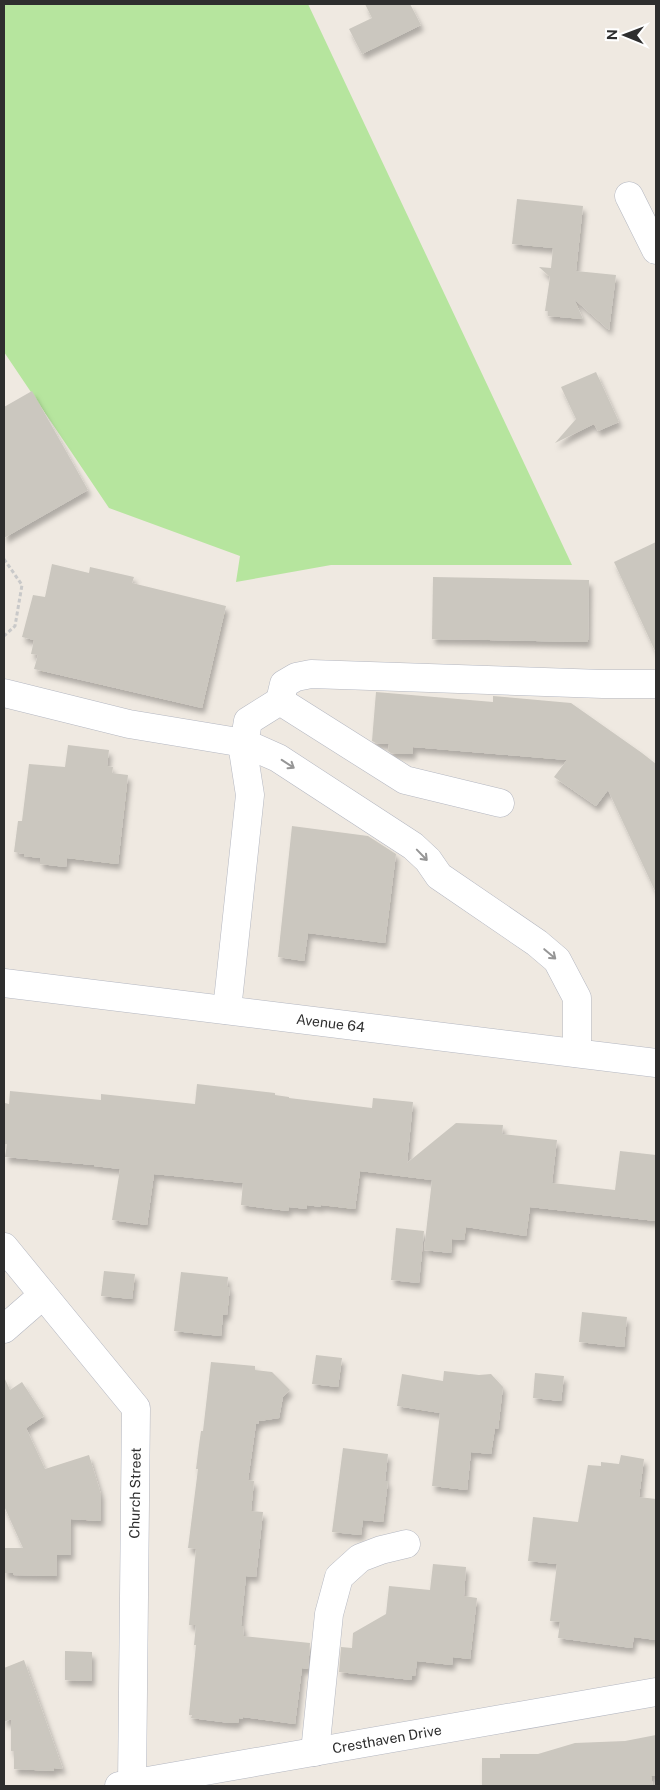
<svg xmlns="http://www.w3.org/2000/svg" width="660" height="1790" font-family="'Public Sans',sans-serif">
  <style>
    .green { fill: #b6e59e }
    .building { fill: #cbc7bf; filter: url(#shadow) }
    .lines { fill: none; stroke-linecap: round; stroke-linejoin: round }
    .minor-casing { stroke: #b4b7c1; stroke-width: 29 }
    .path { stroke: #c9c9c9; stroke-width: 3; stroke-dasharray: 4 2.5; stroke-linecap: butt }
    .minor { stroke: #fff; stroke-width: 28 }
    .oneway { stroke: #969696 }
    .labels { text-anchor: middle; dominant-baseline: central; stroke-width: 4; stroke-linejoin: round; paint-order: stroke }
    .street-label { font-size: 14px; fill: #2e2e2e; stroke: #fff }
  </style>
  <defs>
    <filter id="shadow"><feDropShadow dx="3" dy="5.5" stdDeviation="2.5" flood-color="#0004"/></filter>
  </defs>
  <rect width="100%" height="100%" fill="#efe9e1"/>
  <!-- green -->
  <path class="green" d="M 4,4 L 308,4 L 572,565 L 596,565 L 331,565 L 236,582 L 240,556 L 109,508 L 4,352 Z"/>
  <!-- building -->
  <g class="building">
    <path d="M 365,4 L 410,4 L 421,25 L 362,54 L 349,29 L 372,18 Z"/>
    <path d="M 517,199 L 583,206 L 576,271 L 616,275 L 609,330 L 574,299 L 583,319 L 548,316 L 548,311 L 545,311 L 550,277 L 539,267 L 551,268 L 553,248 L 512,244 Z"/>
    <path d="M 596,372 L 619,422 L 598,431 L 594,424 L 555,443 L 576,419 L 561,387 Z"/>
    <path d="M 32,391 L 88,490 L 4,538 L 4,407 Z"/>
    <path d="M 656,542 L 656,653 L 614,562 Z"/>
    <path d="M 52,564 L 89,573 L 90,567 L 134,577 L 132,583 L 226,606 L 202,708 L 34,669 L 38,655 L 31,654 L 34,640 L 22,637 L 33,595 L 45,597 Z"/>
    <path d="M 433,577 L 589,580 L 588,642 L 432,639 Z"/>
    <path d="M 376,692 L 493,702 L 493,696 L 571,703 L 642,753 L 656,764 L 656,893 L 608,790 L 596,806 L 554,777 L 567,760 L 413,747 L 413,754 L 391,753 L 388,751 L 389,744 L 376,743 L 372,741 Z"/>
    <path d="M 68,745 L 109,750 L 107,766 L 113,767 L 112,773 L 128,775 L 118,864 L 67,858 L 66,867 L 40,864 L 40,858 L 24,856 L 24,854 L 14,852 L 18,821 L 22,821 L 29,764 L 65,767 Z"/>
    <path d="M 292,826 L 368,836 L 396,854 L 385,943 L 308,933 L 304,961 L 278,957 Z"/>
    <path d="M 197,1084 L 275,1093 L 275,1095 L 289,1097 L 289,1098 L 372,1108 L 373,1098 L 413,1102 L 407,1163 L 456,1123 L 503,1125 L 502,1134 L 557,1140 L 552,1183 L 615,1190 L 620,1151 L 656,1155 L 656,1221 L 530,1207 L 526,1236 L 466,1227 L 464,1240 L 452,1239 L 451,1253 L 424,1250 L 432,1180 L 360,1171 L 355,1209 L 321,1205 L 321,1207 L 307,1205 L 307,1209 L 289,1207 L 288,1211 L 241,1205 L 243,1183 L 154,1174 L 147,1225 L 112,1220 L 120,1169 L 94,1166 L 94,1165 L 5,1157 L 7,1144 L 4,1144 L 4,1115 L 5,1103 L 9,1104 L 10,1091 L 101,1100 L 101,1094 L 195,1104 Z"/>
    <path d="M 396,1228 L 424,1231 L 419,1283 L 391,1280 Z"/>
    <path d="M 104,1271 L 135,1274 L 132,1299 L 101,1296 Z"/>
    <path d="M 181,1272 L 228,1277 L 227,1287 L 230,1287 L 227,1315 L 223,1315 L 221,1336 L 174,1331 Z"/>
    <path d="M 582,1312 L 627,1317 L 624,1347 L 579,1342 Z"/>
    <path d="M 316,1355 L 342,1358 L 338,1387 L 312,1384 Z"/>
    <path d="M 211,1362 L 255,1366 L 255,1370 L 272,1372 L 290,1390 L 283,1397 L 279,1418 L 259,1421 L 258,1424 L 256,1424 L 248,1480 L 254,1481 L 251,1511 L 263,1512 L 256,1577 L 246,1576 L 241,1626 L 244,1626 L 243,1636 L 310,1643 L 308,1669 L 302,1668 L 295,1724 L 243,1717 L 243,1719 L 239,1718 L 238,1723 L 230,1723 L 191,1718 L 192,1715 L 189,1715 L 196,1645 L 194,1645 L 196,1625 L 189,1625 L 196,1549 L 188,1548 L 198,1469 L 196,1469 L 199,1445 L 201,1431 L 203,1431 Z"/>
    <path d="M 444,1371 L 479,1375 L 491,1374 L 503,1387 L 498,1429 L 495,1428 L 491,1454 L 471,1452 L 467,1490 L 432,1486 L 440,1413 L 397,1406 L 402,1374 L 443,1381 Z"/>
    <path d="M 535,1373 L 564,1376 L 561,1401 L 533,1398 Z"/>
    <path d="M 4,1377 L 10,1390 L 22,1382 L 44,1416 L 26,1428 L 45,1469 L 89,1455 L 101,1494 L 101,1521 L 71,1519 L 71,1555 L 57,1555 L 57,1576 L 13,1575 L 13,1573 L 4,1573 L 4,1548 L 23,1548 L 4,1506 Z"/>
    <path d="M 343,1448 L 388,1454 L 385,1481 L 388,1481 L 383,1522 L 363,1520 L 361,1535 L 332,1532 Z"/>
    <path d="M 621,1455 L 644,1459 L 639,1497 L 656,1499 L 656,1640 L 634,1637 L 632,1648 L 558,1638 L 560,1622 L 550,1621 L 557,1564 L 528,1561 L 533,1517 L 578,1522 L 588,1465 L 601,1466 L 601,1462 L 619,1464 Z"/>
    <path d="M 433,1564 L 466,1567 L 464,1596 L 477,1598 L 470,1659 L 453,1657 L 452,1665 L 417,1661 L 415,1676 L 412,1676 L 412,1680 L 339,1672 L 341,1647 L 352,1648 L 353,1633 L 386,1614 L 389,1586 L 430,1590 Z"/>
    <path d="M 65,1651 L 92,1652 L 92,1681 L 65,1680 Z"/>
    <path d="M 24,1660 L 63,1769 L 54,1768 L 54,1771 L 14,1769 L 14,1751 L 11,1751 L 11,1719 L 4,1722 L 4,1668 Z"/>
    <path d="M 656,1735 L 656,1776 L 651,1776 L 653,1786 L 482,1786 L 482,1758 L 500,1758 L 500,1754 L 538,1754 L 575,1743 L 625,1741 Z"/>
  </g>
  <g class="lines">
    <defs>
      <g id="minor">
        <path d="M 629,196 L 656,250"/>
        <path d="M 4,693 L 129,724 L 244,743 L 278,758 L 413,846 L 428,860 L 439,876 L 537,943 L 557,960 L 577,998 L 577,1053"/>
        <path d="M 280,701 L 284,684 L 296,677 L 311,674 L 603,684 L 656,684"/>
        <path id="s1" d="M 4,983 L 656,1063"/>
        <path d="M 227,1010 L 250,795 L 243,750 L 248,721 L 280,701 L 405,780 L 500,803"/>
        <path d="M 4,1247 L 136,1408 L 132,1786"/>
        <path d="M 4,1329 L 43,1295"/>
        <path d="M 315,1752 L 329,1614 L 339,1577 L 360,1558 L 381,1550 L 406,1544"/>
        <path id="s2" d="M 119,1786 L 656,1692"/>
      </g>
    </defs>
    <!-- minor casing -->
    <use href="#minor" class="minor-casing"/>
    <!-- path -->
    <path class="path" d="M 4,559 L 22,585 L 15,626 L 4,636"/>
    <!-- minor -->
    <use href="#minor" class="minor"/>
  </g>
  <!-- one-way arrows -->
  <defs><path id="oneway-shaft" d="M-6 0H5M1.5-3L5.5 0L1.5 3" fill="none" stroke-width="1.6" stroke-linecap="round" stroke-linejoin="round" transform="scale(1.25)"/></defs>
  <g class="oneway">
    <use href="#oneway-shaft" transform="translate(288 764) rotate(33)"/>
    <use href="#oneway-shaft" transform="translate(422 855) rotate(46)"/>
    <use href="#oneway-shaft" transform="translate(550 954) rotate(40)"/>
  </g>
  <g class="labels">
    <!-- street labels -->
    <g class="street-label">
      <text stroke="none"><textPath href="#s1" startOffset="329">Avenue 64</textPath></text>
      <text transform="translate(135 1493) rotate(-89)">Church Street</text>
      <text stroke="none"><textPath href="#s2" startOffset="272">Cresthaven Drive</textPath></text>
    </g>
  </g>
  <!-- border -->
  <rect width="660" height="1790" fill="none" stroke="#2e2e2e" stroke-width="10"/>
  <!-- north arrow -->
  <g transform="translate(625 35) rotate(271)" stroke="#ffffff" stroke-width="4" paint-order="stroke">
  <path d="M0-4L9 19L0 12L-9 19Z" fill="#2e2e2e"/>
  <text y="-8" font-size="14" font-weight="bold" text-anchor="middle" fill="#2e2e2e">N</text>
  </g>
</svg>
